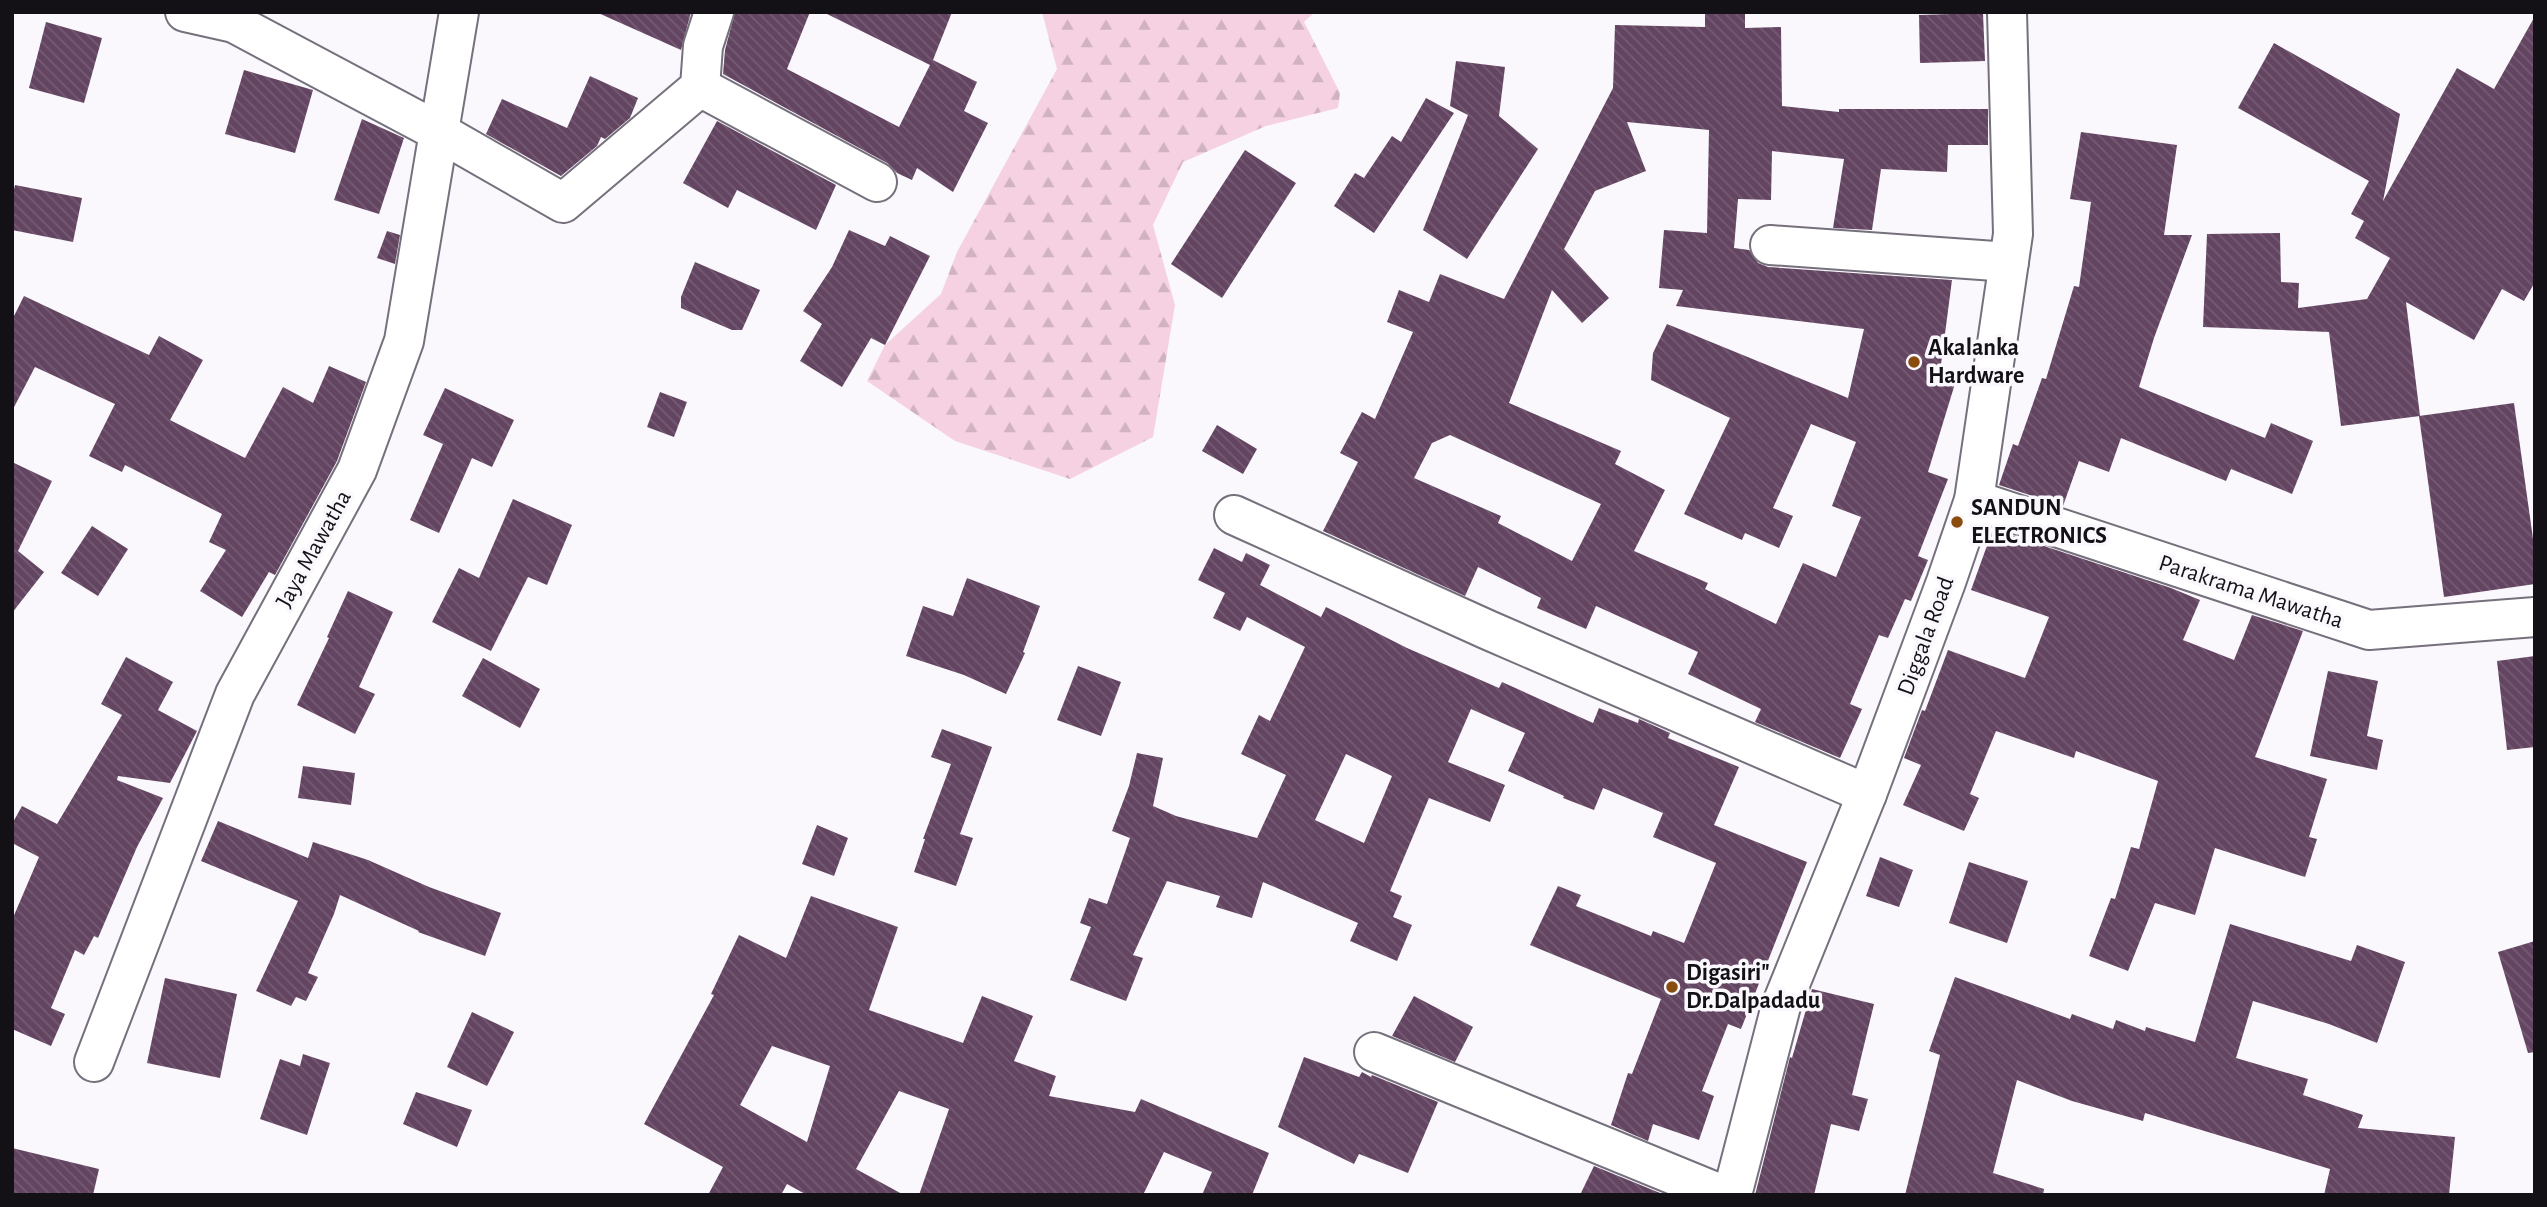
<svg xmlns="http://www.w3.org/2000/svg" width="2547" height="1207" font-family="'Alegreya Sans',sans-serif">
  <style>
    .forest { fill: url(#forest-firs) }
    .building { fill: url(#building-back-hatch); fill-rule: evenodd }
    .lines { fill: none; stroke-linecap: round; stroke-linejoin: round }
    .minor-casing { stroke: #75707c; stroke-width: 42 }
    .minor { stroke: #fff; stroke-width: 38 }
    .poi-dot { fill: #894c0d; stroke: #faf8fd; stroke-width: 2.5 }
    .labels { text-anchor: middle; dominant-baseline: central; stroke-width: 7; stroke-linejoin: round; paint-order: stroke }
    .poi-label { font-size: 24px; font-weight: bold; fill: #131116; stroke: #faf8fd; text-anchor: start }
    .street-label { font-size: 24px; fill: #131116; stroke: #faf8fd }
  </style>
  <defs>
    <pattern id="forest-firs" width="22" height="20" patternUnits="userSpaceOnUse" patternTransform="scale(1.75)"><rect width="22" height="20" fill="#f5d1e1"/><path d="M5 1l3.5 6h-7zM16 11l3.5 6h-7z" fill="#d1b2c0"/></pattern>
    <pattern id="building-back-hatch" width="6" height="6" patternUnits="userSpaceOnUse" patternTransform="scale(1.75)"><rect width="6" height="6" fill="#634562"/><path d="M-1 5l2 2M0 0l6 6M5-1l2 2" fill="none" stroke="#745c73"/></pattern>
  </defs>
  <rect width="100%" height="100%" fill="#faf8fd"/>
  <!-- forest -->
  <path class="forest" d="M 1042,12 L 1315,12 L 1304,22 L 1340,93 L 1338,108 L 1266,126 L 1183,162 L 1153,225 L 1175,305 L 1153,437 L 1070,479 L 955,441 L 867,381 L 885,345 L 941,294 L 957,252 L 1057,69 Z"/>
  <!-- building -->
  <g class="building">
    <path d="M 596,12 L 691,12 L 681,50 Z"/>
    <path d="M 735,12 L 810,12 L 787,69 L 899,127 L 930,65 L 823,12 L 952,12 L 933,60 L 977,82 L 964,111 L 988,123 L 953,192 L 917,168 L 912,180 L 897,173 L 887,163 L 723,74 L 725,50 Z"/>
    <path d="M 1705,12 L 1745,12 L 1745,28 L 1781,27 L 1782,106 L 1839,112 L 1839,109 L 1988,109 L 1988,145 L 1948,145 L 1947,172 L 1881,169 L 1872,230 L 1833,228 L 1844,159 L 1772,151 L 1771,200 L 1738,199 L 1734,248 L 1749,250 L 1758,263 L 1768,267 L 1952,280 L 1940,372 L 1957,377 L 1928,472 L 1948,479 L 1918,556 L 1928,560 L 1911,601 L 1905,599 L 1888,638 L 1879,635 L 1850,704 L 1862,709 L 1840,758 L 1755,722 L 1761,709 L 1688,674 L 1698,652 L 1596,606 L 1586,629 L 1537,608 L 1541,598 L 1478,567 L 1465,596 L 1323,531 L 1358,462 L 1340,453 L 1362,412 L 1375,419 L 1413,332 L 1387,322 L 1399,290 L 1429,302 L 1440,274 L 1504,299 L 1613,88 L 1615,25 L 1705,27 ZM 1627,122 L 1709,130 L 1707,233 L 1664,230 L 1659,288 L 1683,290 L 1676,306 L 1864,329 L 1848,398 L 1667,324 L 1653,353 L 1651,380 L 1730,418 L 1684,514 L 1742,540 L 1745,533 L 1779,548 L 1793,516 L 1773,508 L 1811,424 L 1856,442 L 1832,506 L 1861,517 L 1836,577 L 1803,563 L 1776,624 L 1705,589 L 1708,583 L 1634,551 L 1665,490 L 1615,464 L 1621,451 L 1509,403 L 1552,290 L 1582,323 L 1609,298 L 1564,249 L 1595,191 L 1646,171 ZM 1450,435 L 1601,504 L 1572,561 L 1498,523 L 1501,516 L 1414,478 L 1432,443 Z"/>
    <path d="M 1983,13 L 1985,61 L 1920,63 L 1919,15 Z"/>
    <path d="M 2535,16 L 2535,282 L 2524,301 L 2502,289 L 2474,340 L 2406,302 L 2420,416 L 2341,426 L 2329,332 L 2203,327 L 2207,234 L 2280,233 L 2281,282 L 2299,283 L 2298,308 L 2367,299 L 2390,258 L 2355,238 L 2364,221 L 2351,214 L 2369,181 L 2238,108 L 2274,43 L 2400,114 L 2383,201 L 2457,68 L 2494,89 Z"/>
    <path d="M 46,22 L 102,38 L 84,103 L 29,88 Z"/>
    <path d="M 1456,61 L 1505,67 L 1499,116 L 1538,149 L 1467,259 L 1423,230 L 1468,115 L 1450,106 Z"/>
    <path d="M 244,70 L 313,90 L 295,153 L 225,134 Z"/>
    <path d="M 590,76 L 638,98 L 630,118 L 605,139 L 601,137 L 597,146 L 561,176 L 486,134 L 502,99 L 567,128 Z"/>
    <path d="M 1426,98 L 1454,113 L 1374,233 L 1334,206 L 1355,173 L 1364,178 L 1392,136 L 1401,142 Z"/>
    <path d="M 362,119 L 404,138 L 379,214 L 334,200 Z"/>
    <path d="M 717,121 L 836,185 L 816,230 L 737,190 L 728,208 L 683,183 Z"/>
    <path d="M 2081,132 L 2177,145 L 2164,235 L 2192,235 L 2154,338 L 2139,387 L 2265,438 L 2271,423 L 2313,441 L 2292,494 L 2231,469 L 2226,481 L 2121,438 L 2109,472 L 2079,461 L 2063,506 L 1999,485 L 2013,444 L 2018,446 L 2042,378 L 2046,379 L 2074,286 L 2079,287 L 2091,202 L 2070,199 Z"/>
    <path d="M 1245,150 L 1296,183 L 1222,298 L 1171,264 Z"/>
    <path d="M 15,185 L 82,198 L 73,242 L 12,230 L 12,199 Z"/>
    <path d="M 849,230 L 885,246 L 890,236 L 930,256 L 885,345 L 871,338 L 842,387 L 800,361 L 822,324 L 803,311 L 832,267 Z"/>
    <path d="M 387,231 L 400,235 L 395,264 L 377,258 Z"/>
    <path d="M 695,262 L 760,290 L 742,330 L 732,330 L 681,308 L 681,297 Z"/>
    <path d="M 24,296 L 149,355 L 159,336 L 203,360 L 170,420 L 245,458 L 283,387 L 313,403 L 329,366 L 366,382 L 337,461 L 275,575 L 269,572 L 242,617 L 200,591 L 226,550 L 209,542 L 222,514 L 125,465 L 122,472 L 89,456 L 115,404 L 35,367 L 12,411 L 12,320 Z"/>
    <path d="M 445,388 L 514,420 L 492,467 L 472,458 L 439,533 L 410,520 L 443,444 L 423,435 Z"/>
    <path d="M 660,392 L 687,402 L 674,437 L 647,427 Z"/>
    <path d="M 2514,403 L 2535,553 L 2535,584 L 2444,597 L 2419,416 Z"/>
    <path d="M 1217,425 L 1257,449 L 1243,474 L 1202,451 Z"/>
    <path d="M 12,462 L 52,481 L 18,551 L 44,572 L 12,613 Z"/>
    <path d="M 513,499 L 572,525 L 547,585 L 528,577 L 491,651 L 432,622 L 459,568 L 479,578 Z"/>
    <path d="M 92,526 L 128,549 L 98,596 L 61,573 Z"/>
    <path d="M 1993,529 L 2171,588 L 2200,600 L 2183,640 L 2234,660 L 2252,615 L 2303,631 L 2255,757 L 2327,779 L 2309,837 L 2317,839 L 2305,877 L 2215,848 L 2195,915 L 2155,903 L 2128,971 L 2089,956 L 2111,898 L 2115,899 L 2131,847 L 2139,849 L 2158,781 L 2076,751 L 2074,758 L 1996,731 L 1970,794 L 1979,798 L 1964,831 L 1903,805 L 1921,765 L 1904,758 L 1922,710 L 1925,711 L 1948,650 L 2025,678 L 2049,617 L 1971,590 Z"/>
    <path d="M 1214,548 L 1242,562 L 1246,553 L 1270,565 L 1260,585 L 1321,617 L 1326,607 L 1407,648 L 1499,688 L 1502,682 L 1593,723 L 1599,708 L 1638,723 L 1639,719 L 1670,733 L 1668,738 L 1739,767 L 1714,825 L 1807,862 L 1741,1029 L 1728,1024 L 1702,1091 L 1714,1096 L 1699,1140 L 1653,1124 L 1648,1141 L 1611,1125 L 1628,1073 L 1632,1074 L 1661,999 L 1530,945 L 1558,886 L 1581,895 L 1576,906 L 1651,936 L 1653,931 L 1684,943 L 1716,863 L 1653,837 L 1663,813 L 1603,788 L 1594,810 L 1563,798 L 1564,796 L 1508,771 L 1525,733 L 1471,709 L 1448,762 L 1505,785 L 1490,822 L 1429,798 L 1390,891 L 1402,896 L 1393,917 L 1412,925 L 1397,961 L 1350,941 L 1358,923 L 1263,882 L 1252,918 L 1216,907 L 1220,896 L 1167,881 L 1133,955 L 1143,958 L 1126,1001 L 1070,980 L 1091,927 L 1080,923 L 1089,898 L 1107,904 L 1130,838 L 1112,831 L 1129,786 L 1137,753 L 1163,758 L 1153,806 L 1176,816 L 1257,838 L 1286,775 L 1241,754 L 1259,715 L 1270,721 L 1305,647 L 1247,617 L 1240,631 L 1213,618 L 1225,593 L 1198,580 ZM 1346,754 L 1392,776 L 1364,843 L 1315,820 Z"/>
    <path d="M 967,578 L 1040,606 L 1023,652 L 1025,653 L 1006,694 L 964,675 L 906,656 L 923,606 L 953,616 Z"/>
    <path d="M 348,591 L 393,612 L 359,687 L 375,694 L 355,734 L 297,705 L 329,638 L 327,637 Z"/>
    <path d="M 2535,656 L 2535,747 L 2507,750 L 2497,661 Z"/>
    <path d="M 126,657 L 173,682 L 158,710 L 197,731 L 170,783 L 118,776 L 117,780 L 163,798 L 137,847 L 98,938 L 94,936 L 84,955 L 75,950 L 51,1008 L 65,1014 L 51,1046 L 12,1029 L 12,920 L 39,857 L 12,843 L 12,824 L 22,806 L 57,824 L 122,715 L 101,704 Z"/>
    <path d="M 483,658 L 540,689 L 520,728 L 462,696 Z"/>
    <path d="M 1078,666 L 1121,682 L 1101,736 L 1057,720 Z"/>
    <path d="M 2328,671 L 2378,681 L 2367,736 L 2383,740 L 2377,770 L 2310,756 Z"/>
    <path d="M 942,729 L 992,747 L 960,834 L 973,838 L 956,886 L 914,872 L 925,839 L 923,839 L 951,764 L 931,757 Z"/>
    <path d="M 303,766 L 355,773 L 351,805 L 298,798 Z"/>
    <path d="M 218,821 L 308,858 L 313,842 L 368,860 L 429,887 L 501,913 L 485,956 L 418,932 L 419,931 L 340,895 L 334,914 L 308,973 L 318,977 L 306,1001 L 296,997 L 291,1006 L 256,991 L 298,901 L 201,861 Z"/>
    <path d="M 817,825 L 848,838 L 834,876 L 802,864 Z"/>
    <path d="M 1880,857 L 1913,870 L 1899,907 L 1866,896 Z"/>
    <path d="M 1969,862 L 2028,881 L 2007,943 L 1949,923 Z"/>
    <path d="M 811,896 L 898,927 L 869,1010 L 963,1043 L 982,996 L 1033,1016 L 1014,1061 L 1056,1076 L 1049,1096 L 1135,1112 L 1141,1099 L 1269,1153 L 1252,1195 L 1202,1195 L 1212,1172 L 1164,1152 L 1143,1195 L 919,1195 L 949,1109 L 899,1091 L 856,1169 L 904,1195 L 807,1195 L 787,1184 L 781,1195 L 708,1195 L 723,1167 L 644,1124 L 714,995 L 711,994 L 739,935 L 786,958 ZM 772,1046 L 830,1066 L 807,1142 L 740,1105 Z"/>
    <path d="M 2230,924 L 2351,961 L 2357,945 L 2405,962 L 2377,1043 L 2329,1024 L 2253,1001 L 2236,1058 L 2308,1079 L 2303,1095 L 2363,1115 L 2358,1128 L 2455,1137 L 2449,1195 L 2324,1195 L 2330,1169 L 2145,1113 L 2143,1121 L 2072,1101 L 2017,1080 L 1993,1173 L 2044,1189 L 2043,1195 L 1905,1195 L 1940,1055 L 1929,1051 L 1955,977 L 2070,1019 L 2072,1014 L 2113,1029 L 2116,1020 L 2145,1031 L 2146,1027 L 2195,1042 Z"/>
    <path d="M 2535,941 L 2535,1052 L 2528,1053 L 2498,952 Z"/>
    <path d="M 165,978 L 237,994 L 220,1078 L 147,1063 Z"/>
    <path d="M 1812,989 L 1874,1004 L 1852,1095 L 1868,1099 L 1859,1131 L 1831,1124 L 1814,1195 L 1755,1195 L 1790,1057 L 1792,1058 Z"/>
    <path d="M 1414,996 L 1473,1027 L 1455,1062 L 1392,1036 Z"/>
    <path d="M 472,1012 L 514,1032 L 487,1086 L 447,1067 Z"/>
    <path d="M 303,1054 L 330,1063 L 307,1135 L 260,1119 L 280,1059 L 300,1066 Z"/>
    <path d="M 1304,1057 L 1359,1077 L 1362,1072 L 1371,1077 L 1372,1075 L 1438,1102 L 1408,1173 L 1359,1154 L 1354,1164 L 1278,1127 Z"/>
    <path d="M 416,1092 L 472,1110 L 457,1147 L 403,1124 Z"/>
    <path d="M 12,1148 L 99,1169 L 93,1195 L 12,1195 Z"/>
    <path d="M 1594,1166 L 1665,1195 L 1580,1195 Z"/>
  </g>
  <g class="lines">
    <defs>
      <g id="minor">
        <path d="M 185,12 L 234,23 L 439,132 L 563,203 L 700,87 L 703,46 L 714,12"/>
        <path d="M 700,87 L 877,182"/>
        <path d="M 1770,245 L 2009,262"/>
        <path d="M 1974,500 L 2369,630 L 2535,617"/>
        <path d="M 1234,515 L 1488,630 L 1867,794"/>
        <path d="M 1374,1052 L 1723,1195"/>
        <path d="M 94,1062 L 235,694 L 357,470 L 404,341 L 459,12"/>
        <path d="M 1732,1195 L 1781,1006 L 1867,794 L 1946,582 L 1974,500 L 2013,234 L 2007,12"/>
      </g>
    </defs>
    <!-- minor casing -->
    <use href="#minor" class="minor-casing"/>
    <!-- minor -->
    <use href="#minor" class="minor"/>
  </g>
  <!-- markers -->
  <g class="poi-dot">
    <circle cx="1914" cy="362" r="7"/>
    <circle cx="1957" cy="522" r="7"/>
    <circle cx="1672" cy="987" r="7"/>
  </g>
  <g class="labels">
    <!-- poi labels -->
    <g class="poi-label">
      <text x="1928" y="348">Akalanka<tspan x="1928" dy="28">Hardware</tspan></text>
      <text x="1971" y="508">SANDUN<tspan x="1971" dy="28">ELECTRONICS</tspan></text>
      <text x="1686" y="973">Digasiri"<tspan x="1686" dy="28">Dr.Dalpadadu</tspan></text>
    </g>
    <!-- street labels -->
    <g class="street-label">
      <text transform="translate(314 549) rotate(-61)">Jaya Mawatha</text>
      <text transform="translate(2251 592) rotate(18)">Parakrama Mawatha</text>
      <text transform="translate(1926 636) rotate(-70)">Diggala Road</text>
    </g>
  </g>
  <!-- border -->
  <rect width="2547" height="1207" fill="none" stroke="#131116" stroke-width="28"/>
</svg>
